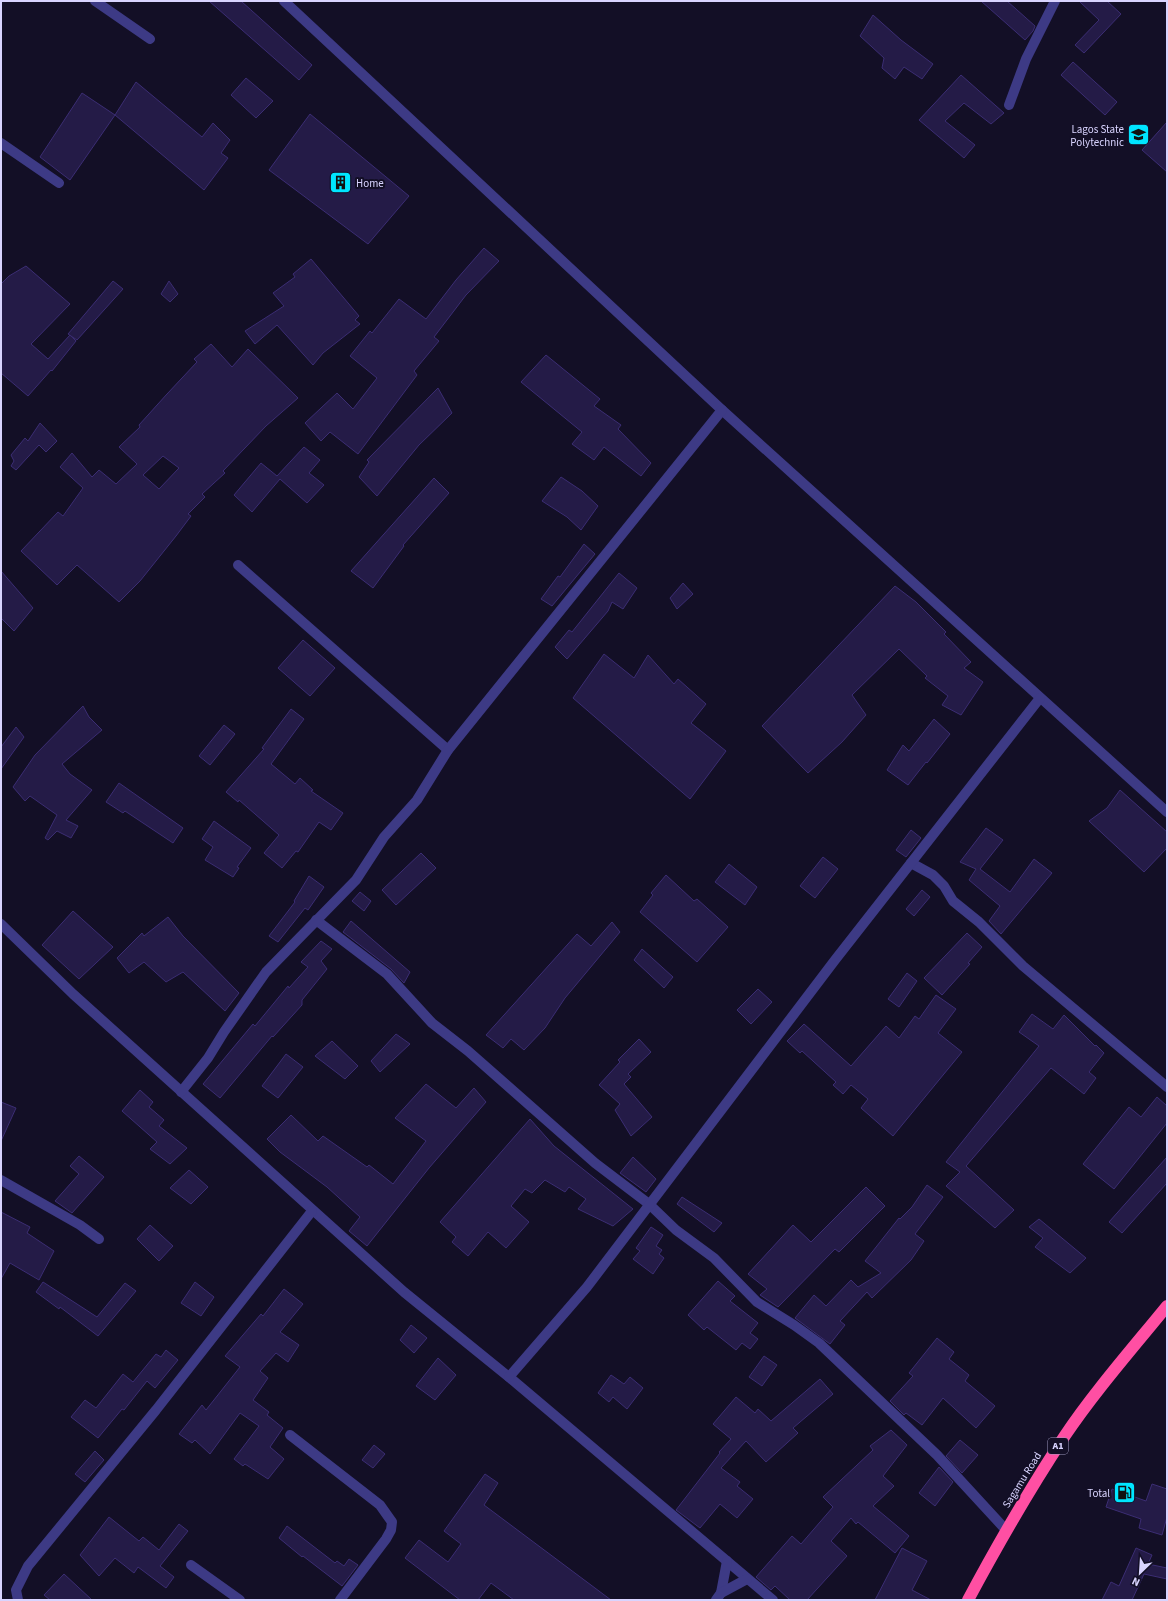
<svg xmlns="http://www.w3.org/2000/svg" width="1168" height="1601" font-family="'Source Sans 3',sans-serif">
  <style>
    .building { fill: #241b47; stroke: #3b2d73; fill-rule: evenodd }
    .lines { fill: none; stroke-linecap: round; stroke-linejoin: round }
    .street { stroke: #3d3a85; stroke-width: 10 }
    .highway { stroke: #ff4fa3; stroke-width: 12 }
    .labels { text-anchor: middle; dominant-baseline: central; stroke-width: 4; stroke-linejoin: round; paint-order: stroke }
    .shield { fill: #130f26; stroke: #9e99be; stroke-width: 1 }
    .shield-label { font-size: 10px; font-weight: bold; fill: #d9d4ff }
    .poi-label { font-size: 11px; fill: #d9d4ff; stroke: #130f26; text-anchor: end }
    .street-label { font-size: 11px; fill: #d9d4ff; stroke: #130f26 }
  </style>
  <rect width="100%" height="100%" fill="#130f26"/>
  <!-- building -->
  <g class="building">
    <path d="M 209,1 L 241,1 L 312,65 L 299,80 Z"/>
    <path d="M 981,1 L 1007,1 L 1035,26 L 1033,31 L 1025,40 Z"/>
    <path d="M 1079,1 L 1107,1 L 1121,14 L 1084,53 L 1075,45 L 1099,20 Z"/>
    <path d="M 873,15 L 901,40 L 933,64 L 922,79 L 904,67 L 895,79 L 882,68 L 884,58 L 860,36 Z"/>
    <path d="M 1073,62 L 1117,102 L 1105,115 L 1061,75 Z"/>
    <path d="M 961,75 L 1004,113 L 991,124 L 964,103 L 945,121 L 975,145 L 964,158 L 919,120 Z"/>
    <path d="M 246,78 L 273,101 L 256,118 L 231,95 Z"/>
    <path d="M 136,82 L 202,137 L 213,123 L 230,140 L 221,153 L 228,158 L 204,190 L 115,115 Z"/>
    <path d="M 82,93 L 115,115 L 70,180 L 40,157 Z"/>
    <path d="M 310,114 L 409,196 L 368,244 L 269,170 Z"/>
    <path d="M 1167,122 L 1167,172 L 1142,150 Z"/>
    <path d="M 484,248 L 499,261 L 466,295 L 434,337 L 439,341 L 414,371 L 417,375 L 358,454 L 330,432 L 321,441 L 305,423 L 337,393 L 353,409 L 377,378 L 350,356 L 370,331 L 372,333 L 399,299 L 426,319 L 456,280 Z"/>
    <path d="M 311,259 L 359,316 L 355,320 L 360,324 L 323,353 L 313,365 L 277,325 L 255,344 L 245,331 L 284,306 L 273,293 L 295,277 L 293,274 Z"/>
    <path d="M 26,266 L 70,304 L 31,344 L 48,359 L 70,335 L 76,341 L 52,371 L 51,370 L 28,396 L 1,373 L 1,284 L 9,276 Z"/>
    <path d="M 113,281 L 123,289 L 77,340 L 68,334 Z"/>
    <path d="M 169,281 L 178,294 L 170,302 L 161,294 Z"/>
    <path d="M 211,344 L 232,367 L 248,349 L 298,398 L 266,426 L 223,471 L 225,473 L 202,494 L 205,497 L 188,514 L 191,516 L 176,536 L 140,581 L 119,602 L 77,565 L 57,585 L 21,551 L 58,512 L 63,516 L 83,488 L 60,467 L 72,453 L 92,477 L 99,470 L 116,484 L 137,464 L 119,447 L 140,427 L 139,425 L 167,394 L 197,362 L 194,359 ZM 163,456 L 179,468 L 159,489 L 143,475 Z"/>
    <path d="M 546,355 L 600,399 L 594,406 L 621,425 L 618,429 L 651,463 L 641,476 L 604,447 L 594,460 L 572,444 L 582,432 L 521,382 Z"/>
    <path d="M 438,388 L 452,413 L 419,445 L 377,496 L 359,477 L 369,462 L 367,460 Z"/>
    <path d="M 40,423 L 57,441 L 46,452 L 39,445 L 16,470 L 11,466 L 14,461 L 11,455 L 25,438 L 28,441 Z"/>
    <path d="M 304,447 L 320,460 L 309,473 L 324,485 L 307,503 L 280,479 L 252,512 L 234,495 L 261,463 L 277,476 Z"/>
    <path d="M 561,477 L 582,491 L 598,506 L 581,530 L 567,517 L 542,501 Z"/>
    <path d="M 434,478 L 449,493 L 403,545 L 404,546 L 373,588 L 351,571 Z"/>
    <path d="M 584,544 L 595,554 L 552,606 L 541,599 L 558,576 L 560,577 Z"/>
    <path d="M 1,571 L 33,608 L 14,631 L 1,618 Z"/>
    <path d="M 619,573 L 637,588 L 623,609 L 612,602 L 608,611 L 567,659 L 555,647 L 569,630 L 572,632 Z"/>
    <path d="M 683,583 L 693,594 L 677,609 L 670,598 Z"/>
    <path d="M 895,586 L 916,602 L 946,632 L 944,634 L 971,662 L 964,668 L 983,682 L 961,715 L 942,705 L 948,696 L 925,678 L 927,676 L 899,649 L 852,695 L 866,715 L 842,742 L 808,773 L 762,726 Z"/>
    <path d="M 303,640 L 335,668 L 310,696 L 278,668 Z"/>
    <path d="M 604,654 L 634,678 L 648,655 L 674,684 L 678,679 L 706,704 L 691,723 L 726,751 L 690,799 L 573,698 Z"/>
    <path d="M 83,706 L 89,717 L 102,730 L 62,764 L 70,774 L 92,790 L 66,820 L 78,826 L 71,838 L 57,831 L 48,840 L 45,838 L 57,815 L 30,796 L 25,801 L 13,787 L 35,755 Z"/>
    <path d="M 291,709 L 304,719 L 271,764 L 295,784 L 300,778 L 313,790 L 311,791 L 343,813 L 331,830 L 319,822 L 298,852 L 296,851 L 282,868 L 264,853 L 279,835 L 239,800 L 238,802 L 226,792 L 264,749 L 262,748 Z"/>
    <path d="M 934,719 L 950,734 L 927,763 L 926,762 L 908,785 L 887,770 L 903,745 L 909,751 Z"/>
    <path d="M 224,725 L 235,734 L 210,765 L 199,756 Z"/>
    <path d="M 16,727 L 24,737 L 1,769 L 1,747 Z"/>
    <path d="M 119,783 L 183,828 L 173,843 L 125,811 L 123,813 L 106,802 Z"/>
    <path d="M 1120,790 L 1167,832 L 1167,848 L 1144,872 L 1089,821 L 1107,808 Z"/>
    <path d="M 214,821 L 251,848 L 237,867 L 239,868 L 233,877 L 205,860 L 213,847 L 202,839 Z"/>
    <path d="M 986,828 L 1003,840 L 980,869 L 1010,892 L 1034,859 L 1052,873 L 1001,934 L 989,921 L 1000,906 L 969,880 L 976,869 L 960,862 Z"/>
    <path d="M 911,830 L 921,838 L 906,857 L 896,850 Z"/>
    <path d="M 421,853 L 436,868 L 396,905 L 382,890 Z"/>
    <path d="M 823,857 L 838,869 L 815,898 L 800,886 Z"/>
    <path d="M 729,864 L 757,887 L 745,905 L 715,882 Z"/>
    <path d="M 666,875 L 694,901 L 697,899 L 728,927 L 697,962 L 640,912 L 653,895 L 651,893 Z"/>
    <path d="M 309,876 L 324,887 L 308,910 L 305,908 L 278,942 L 269,936 L 295,902 L 294,901 Z"/>
    <path d="M 922,890 L 930,897 L 914,916 L 906,909 Z"/>
    <path d="M 360,892 L 371,901 L 364,911 L 352,901 Z"/>
    <path d="M 73,911 L 113,947 L 79,979 L 42,945 Z"/>
    <path d="M 168,917 L 183,936 L 239,993 L 225,1011 L 183,972 L 166,982 L 144,962 L 129,973 L 117,958 L 142,933 L 144,936 Z"/>
    <path d="M 351,921 L 410,972 L 404,983 L 391,969 L 343,932 Z"/>
    <path d="M 612,922 L 620,932 L 565,998 L 545,1028 L 524,1050 L 511,1039 L 503,1048 L 486,1035 L 577,934 L 591,946 Z"/>
    <path d="M 967,933 L 982,947 L 968,963 L 970,964 L 942,995 L 924,978 Z"/>
    <path d="M 321,941 L 332,949 L 321,961 L 327,969 L 302,1000 L 302,1005 L 273,1037 L 272,1036 L 220,1098 L 203,1084 L 253,1024 L 255,1026 L 288,986 L 289,988 L 308,967 L 301,962 Z"/>
    <path d="M 642,949 L 673,977 L 664,988 L 634,960 Z"/>
    <path d="M 907,973 L 917,981 L 899,1007 L 888,999 Z"/>
    <path d="M 758,989 L 772,1002 L 751,1024 L 737,1010 Z"/>
    <path d="M 936,995 L 956,1009 L 938,1033 L 962,1052 L 893,1136 L 861,1108 L 868,1099 L 851,1085 L 843,1094 L 833,1085 L 836,1082 L 802,1051 L 800,1053 L 787,1041 L 804,1024 L 851,1066 L 886,1026 L 899,1038 L 915,1016 L 919,1019 Z"/>
    <path d="M 1032,1014 L 1053,1029 L 1064,1015 L 1095,1046 L 1096,1045 L 1104,1053 L 1089,1072 L 1096,1078 L 1084,1094 L 1051,1068 L 966,1166 L 1014,1210 L 995,1228 L 946,1186 L 960,1172 L 946,1162 L 1039,1046 L 1019,1032 Z"/>
    <path d="M 396,1034 L 410,1044 L 380,1072 L 371,1061 Z"/>
    <path d="M 639,1039 L 651,1052 L 628,1074 L 631,1077 L 624,1084 L 652,1117 L 631,1136 L 615,1110 L 620,1104 L 599,1085 L 620,1062 L 618,1060 Z"/>
    <path d="M 332,1041 L 358,1066 L 345,1079 L 315,1056 Z"/>
    <path d="M 286,1054 L 303,1067 L 278,1098 L 262,1086 Z"/>
    <path d="M 426,1084 L 456,1108 L 474,1088 L 486,1102 L 429,1168 L 367,1246 L 349,1231 L 360,1217 L 327,1187 L 280,1152 L 267,1139 L 291,1115 L 318,1141 L 323,1136 L 367,1167 L 369,1165 L 393,1184 L 426,1141 L 395,1118 Z"/>
    <path d="M 140,1090 L 153,1102 L 149,1107 L 164,1120 L 159,1126 L 187,1148 L 170,1164 L 150,1149 L 157,1142 L 122,1111 Z"/>
    <path d="M 1157,1097 L 1167,1106 L 1167,1123 L 1114,1189 L 1083,1164 L 1129,1107 L 1141,1117 Z"/>
    <path d="M 1,1102 L 16,1108 L 1,1141 Z"/>
    <path d="M 530,1119 L 554,1146 L 633,1209 L 613,1226 L 578,1209 L 586,1199 L 569,1187 L 565,1192 L 545,1180 L 532,1193 L 525,1189 L 511,1206 L 529,1222 L 506,1248 L 488,1232 L 468,1256 L 452,1242 L 456,1237 L 440,1222 Z"/>
    <path d="M 79,1156 L 104,1177 L 72,1213 L 55,1201 L 79,1174 L 70,1166 Z"/>
    <path d="M 633,1157 L 656,1179 L 646,1192 L 620,1173 Z"/>
    <path d="M 1167,1157 L 1167,1183 L 1122,1233 L 1109,1222 Z"/>
    <path d="M 189,1170 L 208,1187 L 191,1204 L 170,1188 Z"/>
    <path d="M 927,1185 L 943,1197 L 915,1234 L 924,1241 L 911,1260 L 872,1298 L 867,1292 L 840,1321 L 845,1325 L 830,1344 L 795,1318 L 814,1295 L 826,1306 L 851,1280 L 858,1287 L 881,1273 L 865,1261 L 899,1218 L 900,1219 L 912,1207 Z"/>
    <path d="M 866,1187 L 885,1206 L 839,1252 L 835,1249 L 778,1307 L 760,1295 L 767,1289 L 748,1274 L 793,1225 L 811,1242 Z"/>
    <path d="M 682,1197 L 722,1223 L 714,1232 L 677,1204 Z"/>
    <path d="M 1,1212 L 30,1227 L 27,1233 L 54,1251 L 39,1280 L 10,1263 L 1,1279 Z"/>
    <path d="M 1039,1219 L 1086,1258 L 1070,1273 L 1035,1247 L 1043,1238 L 1029,1227 Z"/>
    <path d="M 150,1225 L 173,1246 L 159,1261 L 137,1239 Z"/>
    <path d="M 651,1227 L 663,1235 L 656,1246 L 662,1250 L 659,1254 L 664,1258 L 653,1274 L 633,1259 L 640,1251 L 636,1248 Z"/>
    <path d="M 718,1281 L 735,1296 L 730,1301 L 758,1323 L 750,1333 L 758,1339 L 750,1349 L 742,1343 L 736,1350 L 707,1327 L 704,1330 L 688,1315 Z"/>
    <path d="M 43,1282 L 97,1317 L 125,1283 L 136,1291 L 98,1336 L 60,1307 L 59,1309 L 36,1292 Z"/>
    <path d="M 195,1282 L 214,1297 L 201,1316 L 181,1303 Z"/>
    <path d="M 284,1289 L 303,1304 L 280,1332 L 299,1345 L 288,1362 L 276,1353 L 260,1371 L 268,1378 L 253,1400 L 269,1412 L 267,1415 L 283,1428 L 270,1447 L 284,1459 L 268,1479 L 245,1464 L 243,1466 L 234,1459 L 259,1426 L 240,1413 L 210,1454 L 195,1440 L 192,1443 L 179,1434 L 202,1405 L 206,1410 L 240,1367 L 225,1356 L 261,1314 L 263,1316 Z"/>
    <path d="M 411,1325 L 427,1338 L 414,1353 L 400,1340 Z"/>
    <path d="M 937,1338 L 954,1352 L 949,1359 L 969,1375 L 965,1381 L 995,1406 L 976,1428 L 943,1398 L 922,1425 L 906,1413 L 904,1415 L 890,1401 L 913,1376 L 909,1373 Z"/>
    <path d="M 166,1350 L 178,1360 L 155,1388 L 147,1381 L 124,1410 L 122,1409 L 98,1438 L 71,1417 L 85,1400 L 96,1408 L 123,1374 L 133,1382 L 156,1354 L 161,1357 Z"/>
    <path d="M 764,1356 L 777,1365 L 762,1386 L 749,1377 Z"/>
    <path d="M 438,1358 L 456,1375 L 435,1400 L 416,1386 Z"/>
    <path d="M 611,1375 L 624,1384 L 630,1377 L 643,1388 L 627,1409 L 613,1397 L 609,1402 L 598,1393 Z"/>
    <path d="M 820,1379 L 833,1394 L 793,1428 L 798,1433 L 766,1462 L 746,1441 L 721,1468 L 740,1482 L 737,1486 L 753,1499 L 737,1518 L 720,1504 L 700,1528 L 676,1510 L 720,1453 L 719,1452 L 731,1439 L 713,1424 L 736,1397 L 755,1413 L 758,1409 L 771,1421 Z"/>
    <path d="M 891,1430 L 907,1445 L 883,1476 L 894,1486 L 873,1506 L 909,1536 L 895,1553 L 858,1522 L 856,1524 L 851,1518 L 831,1541 L 847,1556 L 807,1600 L 790,1600 L 775,1586 L 771,1590 L 756,1577 L 792,1536 L 801,1544 L 833,1507 L 823,1497 L 873,1450 L 870,1446 Z"/>
    <path d="M 960,1440 L 978,1455 L 962,1473 L 946,1456 Z"/>
    <path d="M 374,1445 L 385,1454 L 373,1468 L 362,1460 Z"/>
    <path d="M 95,1451 L 104,1460 L 85,1482 L 75,1474 Z"/>
    <path d="M 939,1467 L 953,1482 L 935,1506 L 919,1493 Z"/>
    <path d="M 485,1474 L 498,1483 L 484,1505 L 611,1600 L 514,1600 L 491,1583 L 478,1600 L 460,1600 L 405,1558 L 419,1540 L 448,1562 L 461,1544 L 444,1531 Z"/>
    <path d="M 1152,1484 L 1167,1489 L 1167,1517 L 1162,1535 L 1139,1528 L 1141,1519 L 1106,1507 L 1112,1489 L 1146,1501 Z"/>
    <path d="M 109,1517 L 139,1541 L 143,1537 L 159,1550 L 179,1524 L 188,1531 L 160,1566 L 174,1577 L 166,1588 L 138,1567 L 134,1573 L 115,1558 L 99,1576 L 80,1555 Z"/>
    <path d="M 287,1526 L 335,1563 L 337,1561 L 344,1566 L 349,1559 L 358,1565 L 342,1586 L 303,1556 L 302,1557 L 279,1538 Z"/>
    <path d="M 902,1548 L 927,1561 L 912,1590 L 931,1600 L 875,1600 Z"/>
    <path d="M 1136,1548 L 1152,1555 L 1148,1564 L 1167,1568 L 1167,1579 L 1144,1574 L 1132,1600 L 1102,1600 L 1111,1582 L 1119,1586 Z"/>
    <path d="M 64,1574 L 92,1600 L 50,1600 L 44,1595 Z"/>
  </g>
  <g class="lines">
    <!-- street -->
    <g class="street">
      <path d="M 95,1 L 150,39"/>
      <path d="M 284,1 L 722,410 L 1167,812"/>
      <path d="M 1009,105 L 1026,59 L 1055,1"/>
      <path d="M 1,143 L 59,183"/>
      <path d="M 238,565 L 448,750"/>
      <path d="M 911,863 L 933,875 L 944,886 L 953,901 L 979,922 L 1023,966 L 1167,1087"/>
      <path d="M 316,920 L 387,974 L 432,1023 L 468,1051 L 595,1163 L 649,1204 L 676,1230 L 714,1258 L 757,1302 L 794,1325 L 819,1343 L 937,1455 L 1006,1530"/>
      <path d="M 1,924 L 73,994 L 404,1292 L 509,1377 L 773,1600"/>
      <path d="M 181,1092 L 208,1058 L 224,1032 L 266,972 L 356,880 L 384,837 L 417,800 L 448,750 L 722,410"/>
      <path d="M 1,1180 L 80,1225 L 99,1239"/>
      <path d="M 509,1377 L 587,1287 L 835,960 L 1040,698"/>
      <path d="M 290,1435 L 380,1505 L 392,1522 L 391,1530 L 386,1539 L 340,1600"/>
      <path d="M 191,1565 L 240,1600"/>
      <path d="M 721,1593 L 727,1561"/>
      <path d="M 18,1600 L 16,1590 L 28,1566 L 156,1410 L 312,1211"/>
      <path d="M 716,1600 L 721,1593 L 747,1579"/>
    </g>
    <!-- highway -->
    <path class="highway" d="M 968,1600 C 998,1544 1029,1490 1064,1437 C 1095,1391 1132,1349 1167,1306"/>
  </g>
  <!-- icons -->
  <defs>
    <symbol id="university-square" viewBox="-11 -11 22 22"><rect x="-9" y="-9" width="18" height="18" rx="4" fill="#00e5ff" stroke="#130f26"/><path d="M0-5L7-2L0 1L-7-2ZM-4 1L0 2.5L4 1V4Q0 6-4 4Z" fill="#111"/></symbol>
    <symbol id="building-square" viewBox="-11 -11 22 22"><rect x="-9" y="-9" width="18" height="18" rx="4" fill="#00e5ff" stroke="#130f26"/><path d="M-4-6H4V6H1V3H-1V6H-4ZM-2.5-4.3h1.7v1.8h-1.7ZM.8-4.3h1.7v1.8H.8ZM-2.5-1h1.7V.8h-1.7ZM.8-1h1.7V.8H.8Z" fill="#111"/></symbol>
    <symbol id="fuel-square" viewBox="-11 -11 22 22"><rect x="-9" y="-9" width="18" height="18" rx="4" fill="#00e5ff" stroke="#130f26"/><path d="M-5.5-6h7V0h2V4h1.3V-2.5L3-4.5l.8-.8L6-3V5H2.5V1h-1V6h-7ZM-4.2-4.7v3.2H.2V-4.7Z" fill="#111"/></symbol>
  </defs>
  <g fill-rule="evenodd">
    <use href="#university-square" x="1126" y="122" width="25" height="25"/>
    <use href="#building-square" x="328" y="170" width="25" height="25"/>
    <use href="#fuel-square" x="1112" y="1480" width="25" height="25"/>
  </g>
  <g class="labels">
    <!-- shield labels -->
    <rect class="shield" x="1048" y="1438" width="20" height="16" rx="3"/>
    <g class="shield-label">
      <text x="1058" y="1446">A1</text>
    </g>
    <!-- poi labels -->
    <g class="poi-label">
      <text x="1124" y="129">Lagos State<tspan x="1124" dy="13">Polytechnic</tspan></text>
      <text x="356" y="183" text-anchor="start">Home</text>
      <text x="1110" y="1493">Total</text>
    </g>
    <!-- street labels -->
    <g class="street-label">
      <text transform="translate(1022 1480) rotate(-58)">Sagamu Road</text>
    </g>
  </g>
  <!-- border -->
  <rect width="1168" height="1601" fill="none" stroke="#d9d4ff" stroke-width="4"/>
  <!-- north arrow -->
  <g transform="translate(1140 1573) rotate(205)" stroke="#130f26" stroke-width="3" paint-order="stroke">
  <path d="M0-3L7 15L0 10L-7 15Z" fill="#d9d4ff"/>
  <text y="-6" font-size="11" font-weight="bold" text-anchor="middle" fill="#d9d4ff">N</text>
  </g>
</svg>
